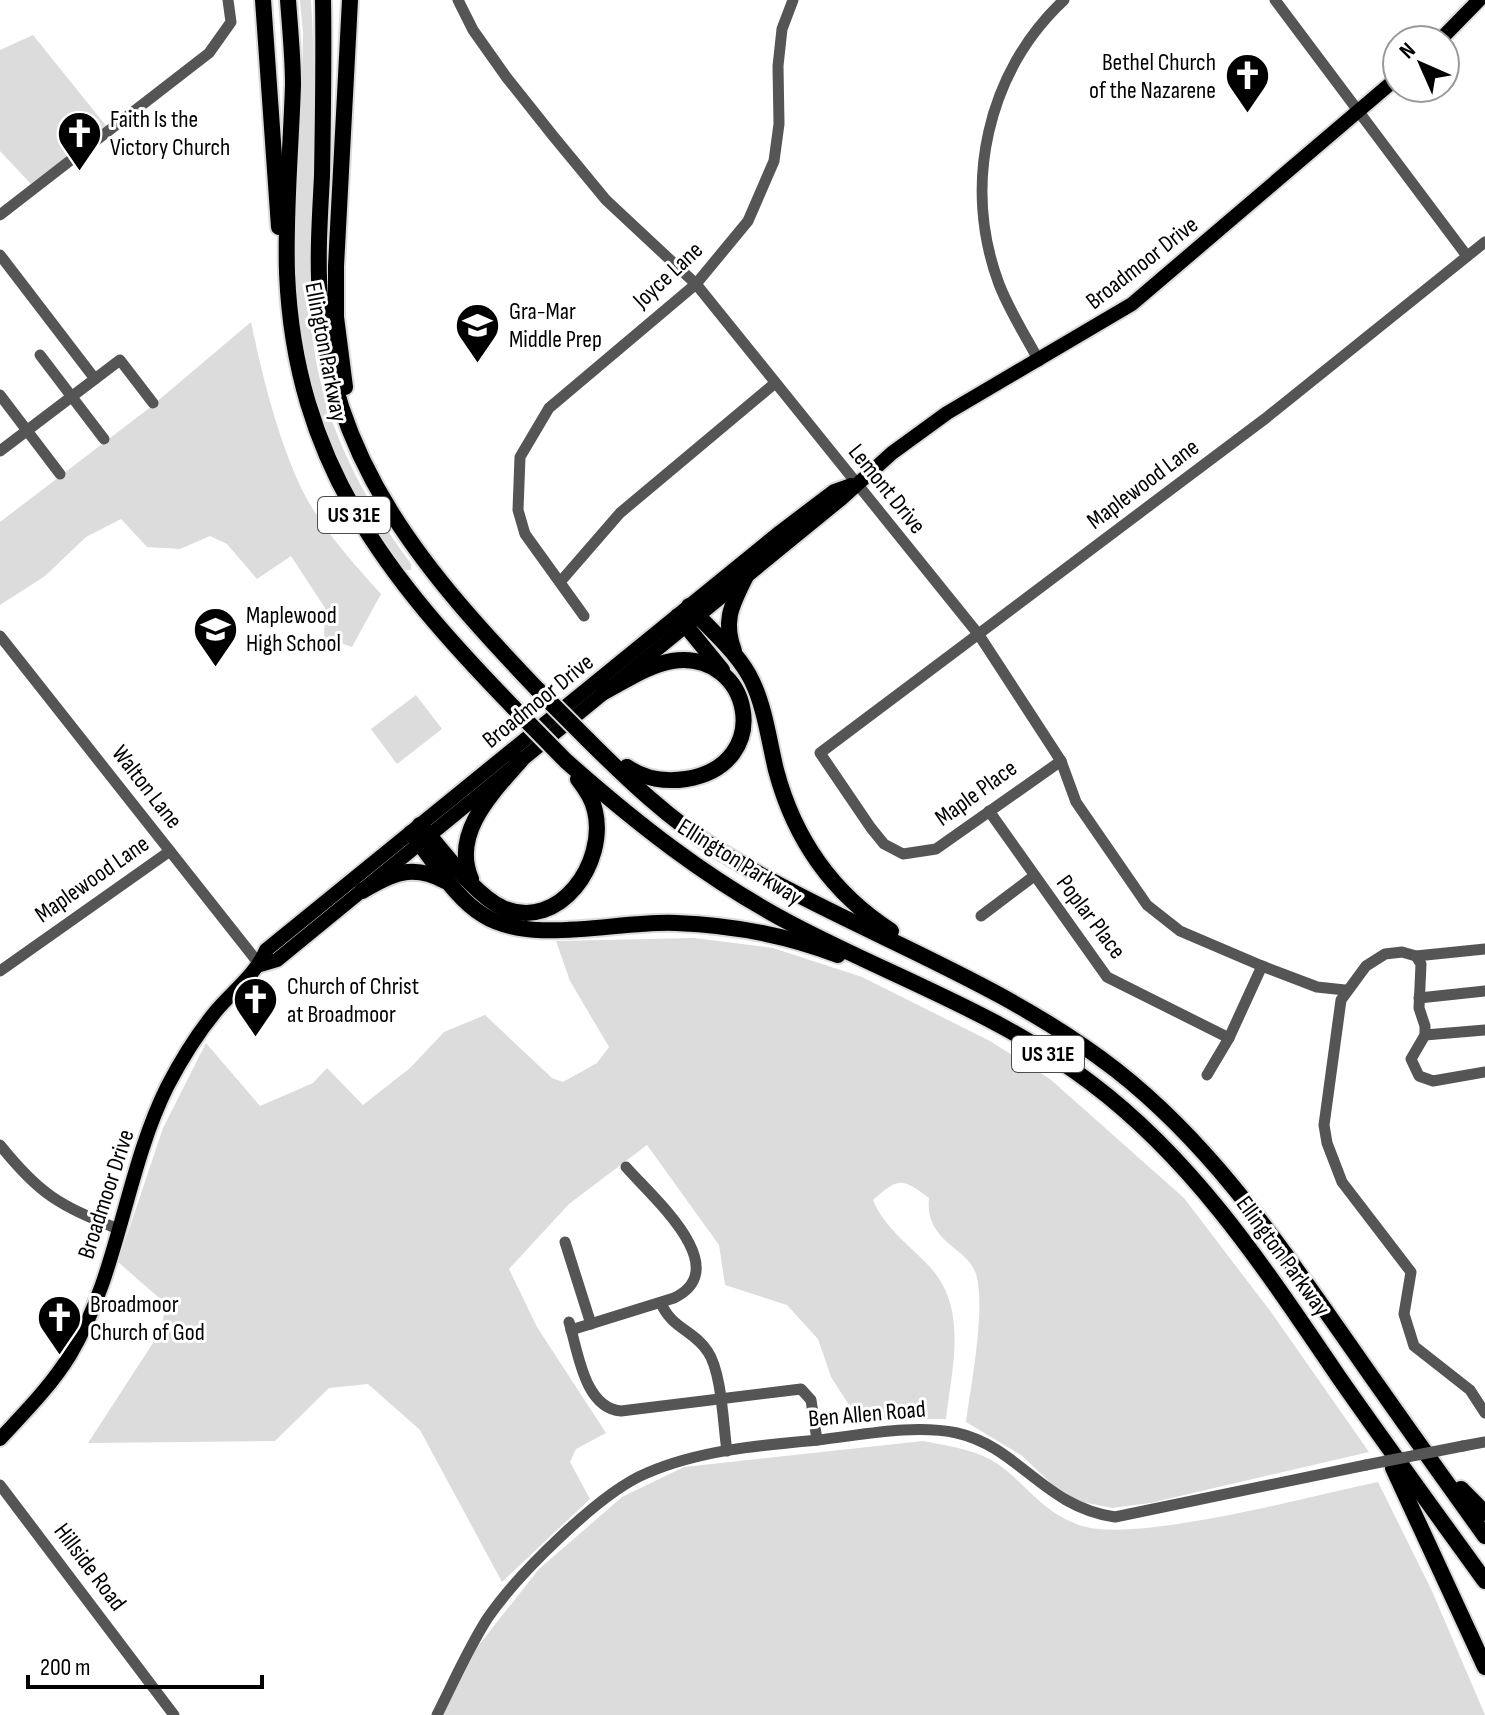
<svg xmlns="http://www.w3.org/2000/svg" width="1485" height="1715" font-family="'Sofia Sans Condensed',sans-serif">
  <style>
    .green { fill: #dcdcdc }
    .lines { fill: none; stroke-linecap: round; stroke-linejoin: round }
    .major-casing { stroke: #dbdbdb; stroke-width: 18 }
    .highway-casing { stroke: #dbdbdb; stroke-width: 20 }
    .minor { stroke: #555; stroke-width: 11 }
    .major { stroke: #000; stroke-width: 14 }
    .highway { stroke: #000; stroke-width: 16 }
    .highway-bridge-casing { stroke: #dbdbdb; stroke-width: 20; stroke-linecap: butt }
    .minor-bridge { stroke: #555; stroke-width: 11 }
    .highway-bridge { stroke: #000; stroke-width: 16 }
    .labels { text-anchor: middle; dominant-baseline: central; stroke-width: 6; stroke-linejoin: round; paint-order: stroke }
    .shield { fill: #fff; stroke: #4c4c4c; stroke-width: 2 }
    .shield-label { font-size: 22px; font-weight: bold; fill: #000 }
    .poi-label { font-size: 24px; fill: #000; stroke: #fff; text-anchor: start }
    .street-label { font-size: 24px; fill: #000; stroke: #fff }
  </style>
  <rect width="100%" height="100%" fill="#fff"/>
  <!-- green -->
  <g class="green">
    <path d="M 300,0 L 311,0 C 315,61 314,122 312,184 C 309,243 306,302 316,361 C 330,436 366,503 411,564 L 411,570 L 406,570 C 377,542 360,510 344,473 C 328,440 313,407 306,370 C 285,267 302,140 303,34 Z"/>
    <path d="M 33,35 L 107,127 L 31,184 L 0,151 L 0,50 Z"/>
    <path d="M 251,322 C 263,379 278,440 303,492 C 323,530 353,563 381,594 L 352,647 L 324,637 L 325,608 L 291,556 L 257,579 L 227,544 L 210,536 L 180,549 L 147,547 L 121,519 L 86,537 L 45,576 L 0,605 L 0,522 L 148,409 Z"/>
    <path d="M 416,695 L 442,729 L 397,764 L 371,729 Z"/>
    <path d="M 694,938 L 773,948 L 862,977 L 990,1041 L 1050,1079 L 1184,1198 L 1271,1312 L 1369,1452 L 1150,1503 L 1112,1508 L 1077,1501 L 1054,1486 L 1021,1455 L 966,1422 C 971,1384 986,1309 976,1274 C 968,1247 924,1242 929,1198 C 901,1178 900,1177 873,1200 C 884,1227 908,1244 928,1265 C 969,1307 952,1367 946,1419 L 858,1419 L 831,1377 L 818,1339 L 787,1305 L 725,1285 L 719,1245 L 647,1145 L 569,1204 L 509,1269 L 537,1327 L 606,1433 L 576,1449 L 570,1462 L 590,1499 L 502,1582 L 420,1430 L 368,1384 L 329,1388 L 275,1441 L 88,1443 L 162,1329 L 165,1303 L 118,1262 L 163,1128 L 206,1043 L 260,1106 L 313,1083 L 327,1068 L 363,1105 L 410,1068 L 444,1032 L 485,1015 L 552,1078 L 563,1082 L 597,1063 L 609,1047 L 570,981 L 556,941 Z"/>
    <path d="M 923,1441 C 953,1447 983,1450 1007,1471 C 1034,1494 1045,1512 1079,1525 C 1133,1545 1314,1495 1378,1482 L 1432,1591 L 1485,1715 L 442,1715 L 478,1646 L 539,1569 L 622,1497 L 684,1467 Z"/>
  </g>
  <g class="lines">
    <defs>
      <g id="major">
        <path d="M 1440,40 L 1479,0"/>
        <path d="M 260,965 L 277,960 L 841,499 L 892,453 L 947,413 L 1132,304 L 1397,78"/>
        <path d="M 0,1439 C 25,1412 51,1386 70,1355 C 119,1273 125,1172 167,1087 C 181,1060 197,1034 216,1011 C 233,991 256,974 266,950 L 780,532 L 834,491 L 851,485"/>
      </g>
      <g id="highway">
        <path d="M 263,0 L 279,227"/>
        <path d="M 288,0 C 290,28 293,57 293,85 C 291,148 285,210 287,273 C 295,464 387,577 514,708"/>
        <path d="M 323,0 C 324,59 323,117 322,176 C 320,216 317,257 320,297 C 330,463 428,575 538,690"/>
        <path d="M 345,387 L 336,317 L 336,266 L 350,0"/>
        <path d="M 689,606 C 709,629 739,653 752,681 C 765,708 769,741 776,770 C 794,838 832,893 891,931"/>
        <path d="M 678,616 L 722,670"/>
        <path d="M 734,651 C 722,619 733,603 747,574"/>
        <path d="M 604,692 C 625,681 648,665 672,661 C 752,649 776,765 686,779 C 666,782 644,779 627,767"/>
        <path d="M 587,739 C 627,779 670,820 718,850 C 848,930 995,976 1116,1070 C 1208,1142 1273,1236 1339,1330 C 1387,1399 1436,1468 1485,1536"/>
        <path d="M 566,761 C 636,823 707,879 790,923 C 890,976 1001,1014 1091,1083 C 1195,1161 1266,1270 1338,1376 C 1386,1445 1436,1513 1485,1581"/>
        <path d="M 420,825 C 442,849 474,895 503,908 C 560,932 607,862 595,811 C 593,800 585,788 578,779"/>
        <path d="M 411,833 C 434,859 452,896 483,915 C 532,946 619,920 676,923 C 731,925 786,935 838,955"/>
        <path d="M 471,879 C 451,833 493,792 521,760"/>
        <path d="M 362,891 C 391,874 412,863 445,881"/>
        <path d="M 1393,1468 L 1485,1667"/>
        <path d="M 1461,1489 L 1485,1513"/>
      </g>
    </defs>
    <!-- major casing -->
    <use href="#major" class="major-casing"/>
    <!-- highway casing -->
    <use href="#highway" class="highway-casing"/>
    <!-- minor -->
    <g class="minor">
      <path d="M 458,0 L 473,30 L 507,78 L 554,137 L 606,200 L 696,284 L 979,635 L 1061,761 L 1076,802 L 1147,905 L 1180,931 L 1262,966 L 1317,987 L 1345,990"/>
      <path d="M 1275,0 L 1467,256"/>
      <path d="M 0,215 L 209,53 L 231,22 L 228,0"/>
      <path d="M 0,255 L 95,379"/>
      <path d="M 40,355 L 104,439"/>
      <path d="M 1039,361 C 1025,335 1009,310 999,284 C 962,185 987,72 1064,0"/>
      <path d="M 0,395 L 60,474"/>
      <path d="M 0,451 L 120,360 L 153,403"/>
      <path d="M 561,581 L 620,513 L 774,384"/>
      <path d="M 584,616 L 525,534 L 518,510 L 520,457 L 549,408 L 696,284 L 748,221 L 774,161 L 779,124 L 778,66 L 782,29 L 793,0"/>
      <path d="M 0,636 L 260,965"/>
      <path d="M 1061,761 L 936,849 L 903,854 L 884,844 L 871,828 L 820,753 L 1266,418 L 1485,242"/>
      <path d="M 989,811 L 1107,977 L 1229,1038"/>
      <path d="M 981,916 L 1034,876"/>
      <path d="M 1485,949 L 1416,956 L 1402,952 L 1385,954 L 1366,966 L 1341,1000 L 1324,1125 L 1327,1143 L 1342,1182 L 1411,1272 L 1404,1314 L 1414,1346 L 1470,1390 L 1485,1413"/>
      <path d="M 1416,956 L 1421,964 L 1419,1008 L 1425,1026 L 1425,1035 L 1411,1059 L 1419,1076 L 1433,1081 L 1485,1072"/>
      <path d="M 0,971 L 170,851"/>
      <path d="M 1419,998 L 1485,991"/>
      <path d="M 1425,1035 L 1485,1030"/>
      <path d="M 1207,1075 L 1229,1038 L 1262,966"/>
      <path d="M 0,1145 C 40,1195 59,1205 118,1229"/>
      <path d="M 565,1242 L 591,1324"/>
      <path d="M 661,1303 C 671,1328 695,1331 708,1352 C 722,1373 723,1425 727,1451"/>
      <path d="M 569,1322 C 578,1351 584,1408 621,1411 L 801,1389 L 811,1400 L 817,1440"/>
      <path d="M 571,1330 L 674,1298 C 736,1268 651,1196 626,1167"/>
      <path d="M 1463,1446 L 1485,1442"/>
      <path d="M 0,1485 L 174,1715"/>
      <path d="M 437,1715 C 453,1683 468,1649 487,1619 C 516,1576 600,1492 647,1473 C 700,1450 762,1445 818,1440 C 863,1435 913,1424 957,1433 C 1019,1447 1044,1507 1115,1517 L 1366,1465"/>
    </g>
    <!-- major -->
    <use href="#major" class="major"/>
    <!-- highway -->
    <use href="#highway" class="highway"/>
    <defs>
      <g id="highway-bridge">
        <path d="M 538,690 L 587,739"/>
        <path d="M 514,708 L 566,761"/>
      </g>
    </defs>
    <!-- highway-bridge casing -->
    <use href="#highway-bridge" class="highway-bridge-casing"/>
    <!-- minor-bridge -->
    <path class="minor-bridge" d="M 1366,1465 L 1463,1446"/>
    <!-- highway-bridge -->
    <use href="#highway-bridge" class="highway-bridge"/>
  </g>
  <!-- icons -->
  <defs>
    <symbol id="church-pin" viewBox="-11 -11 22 30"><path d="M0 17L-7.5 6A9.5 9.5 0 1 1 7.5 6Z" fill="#000" stroke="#fff"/><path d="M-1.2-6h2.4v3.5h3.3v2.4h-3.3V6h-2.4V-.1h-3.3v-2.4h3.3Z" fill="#fff"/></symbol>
    <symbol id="school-pin" viewBox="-11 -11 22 30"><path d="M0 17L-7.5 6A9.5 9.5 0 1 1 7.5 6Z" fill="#000" stroke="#fff"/><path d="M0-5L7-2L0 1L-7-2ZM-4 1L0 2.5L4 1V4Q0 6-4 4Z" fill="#fff"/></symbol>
  </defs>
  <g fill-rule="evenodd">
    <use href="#church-pin" x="1222" y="50" width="51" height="69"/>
    <use href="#church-pin" x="54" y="108" width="51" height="69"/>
    <use href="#school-pin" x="452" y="300" width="51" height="69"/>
    <use href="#school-pin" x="190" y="604" width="51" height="69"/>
    <use href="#church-pin" x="230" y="974" width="51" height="69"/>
    <use href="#church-pin" x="34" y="1292" width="51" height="69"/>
  </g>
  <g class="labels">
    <!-- shield labels -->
    <g class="shield">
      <rect x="318" y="497" width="72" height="36" rx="6"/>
      <rect x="1012" y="1036" width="72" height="36" rx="6"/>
    </g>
    <g class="shield-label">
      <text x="354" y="515">US 31E</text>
      <text x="1048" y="1054">US 31E</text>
    </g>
    <!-- poi labels -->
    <g class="poi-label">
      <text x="1216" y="62" text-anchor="end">Bethel Church<tspan x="1216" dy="28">of the Nazarene</tspan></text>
      <text x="110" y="119">Faith Is the<tspan x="110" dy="28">Victory Church</tspan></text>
      <text x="509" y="311">Gra-Mar<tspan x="509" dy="28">Middle Prep</tspan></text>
      <text x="246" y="615">Maplewood<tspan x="246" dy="28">High School</tspan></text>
      <text x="287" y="986">Church of Christ<tspan x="287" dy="28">at Broadmoor</tspan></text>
      <text x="90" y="1304">Broadmoor<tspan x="90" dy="28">Church of God</tspan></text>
    </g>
    <!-- street labels -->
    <g class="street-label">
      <text transform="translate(1142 263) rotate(-38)">Broadmoor Drive</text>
      <text transform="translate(668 275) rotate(-43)">Joyce Lane</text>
      <text transform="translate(326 352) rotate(79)">Ellington Parkway</text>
      <text transform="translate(1143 484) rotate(-37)">Maplewood Lane</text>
      <text transform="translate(887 489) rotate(51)">Lemont Drive</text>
      <text transform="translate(538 701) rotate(-39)">Broadmoor Drive</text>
      <text transform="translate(147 787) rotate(52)">Walton Lane</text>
      <text transform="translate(976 793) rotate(-36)">Maple Place</text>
      <text transform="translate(740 862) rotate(32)">Ellington Parkway</text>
      <text transform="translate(92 879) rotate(-35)">Maplewood Lane</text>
      <text transform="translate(1091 917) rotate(53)">Poplar Place</text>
      <text transform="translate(106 1194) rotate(-72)">Broadmoor Drive</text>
      <text transform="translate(1283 1256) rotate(54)">Ellington Parkway</text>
      <text transform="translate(867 1414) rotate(-5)">Ben Allen Road</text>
      <text transform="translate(90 1567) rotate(53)">Hillside Road</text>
    </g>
  </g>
  <!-- north arrow -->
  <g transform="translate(1421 64) rotate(315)"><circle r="38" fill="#ffffff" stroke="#999999" stroke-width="2"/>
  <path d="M0-6L14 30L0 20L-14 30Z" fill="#000000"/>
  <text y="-12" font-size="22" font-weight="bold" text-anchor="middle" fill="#000000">N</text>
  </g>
  <!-- scale -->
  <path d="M28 1675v12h234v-12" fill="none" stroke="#000000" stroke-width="4"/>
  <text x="40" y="1675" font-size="24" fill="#000000" stroke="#ffffff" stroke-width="6" paint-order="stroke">200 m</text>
</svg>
